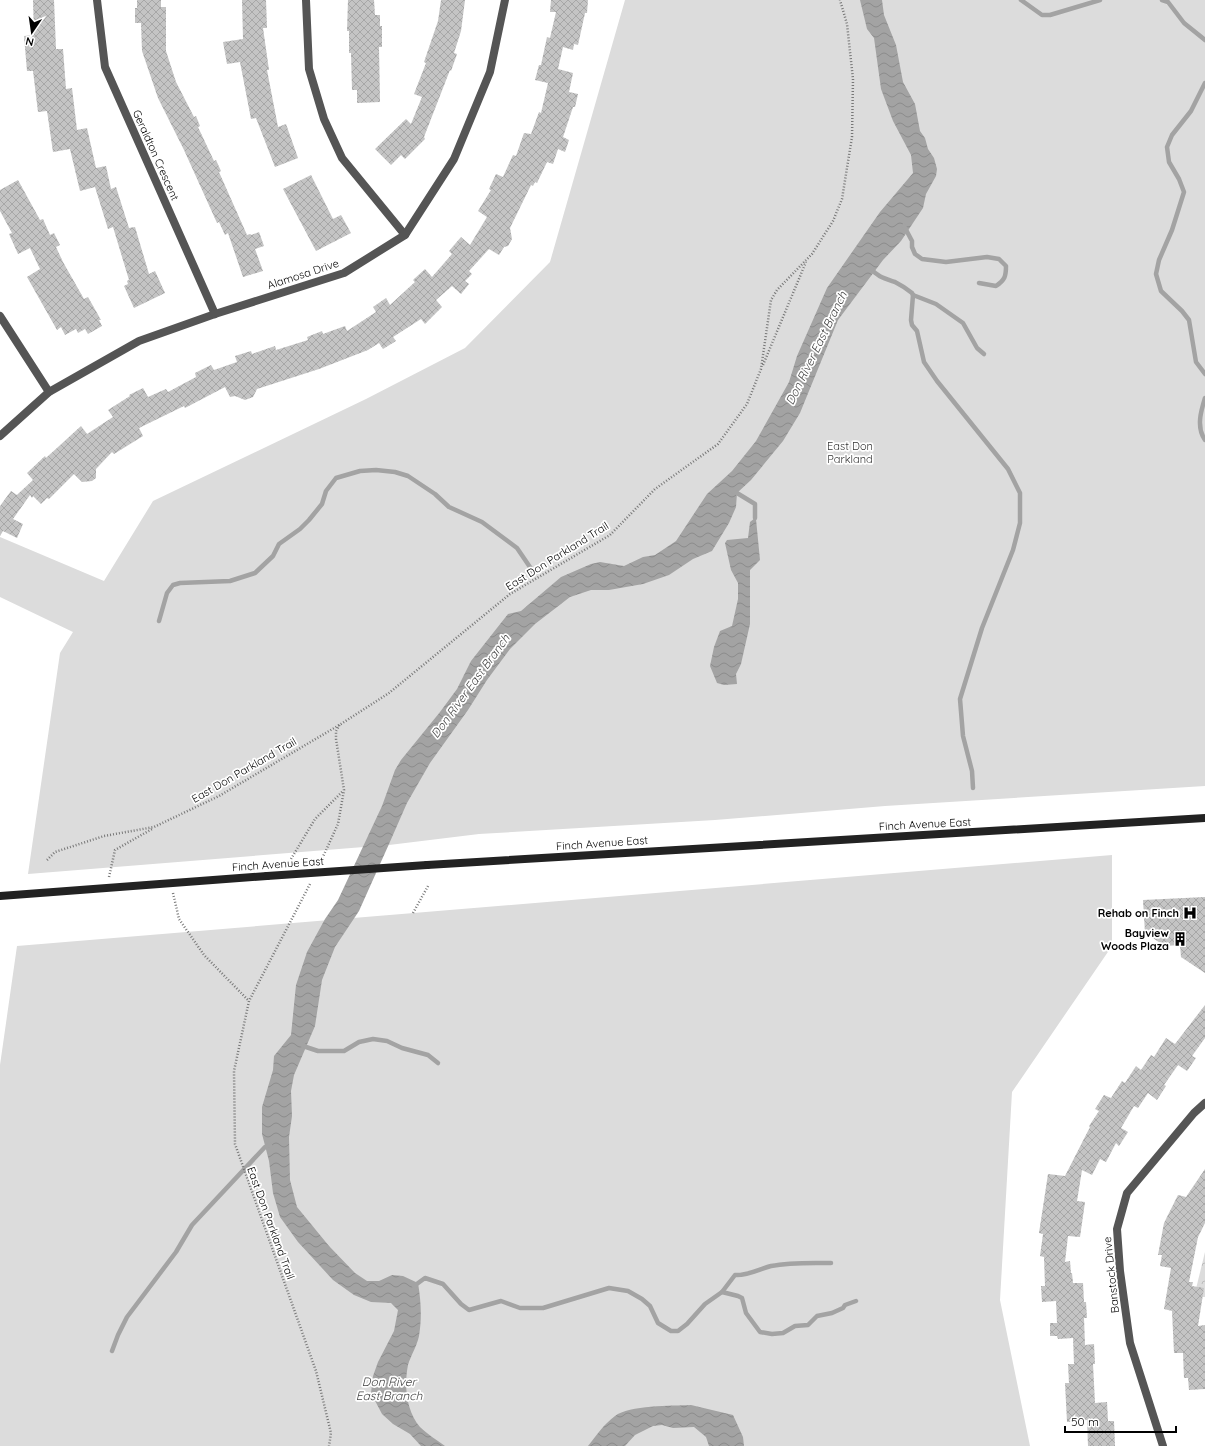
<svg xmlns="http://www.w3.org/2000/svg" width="1205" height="1446" font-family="Quicksand,sans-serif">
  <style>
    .forest { fill: url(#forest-crowns) }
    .green { fill: #dcdcdc }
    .water { fill: url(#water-waves) }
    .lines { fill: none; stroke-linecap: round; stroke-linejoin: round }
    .stream { stroke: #a3a3a3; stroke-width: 4.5 }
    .building { fill: url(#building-cross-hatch) }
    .path { stroke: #777; stroke-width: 2.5; stroke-dasharray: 1 2; stroke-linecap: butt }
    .minor { stroke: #555; stroke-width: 8 }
    .secondary { stroke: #222; stroke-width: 8 }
    .secondary-bridge { stroke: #222; stroke-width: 8 }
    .labels { text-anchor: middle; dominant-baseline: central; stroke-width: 3.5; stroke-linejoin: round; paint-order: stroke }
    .street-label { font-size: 11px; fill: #000; stroke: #fff }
    .park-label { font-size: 11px; fill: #333; stroke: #fff }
    .poi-label { font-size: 11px; font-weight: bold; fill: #000; stroke: #fff; text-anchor: end }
    .water-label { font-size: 12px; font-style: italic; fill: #444; stroke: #fff }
  </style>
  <defs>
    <pattern id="forest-crowns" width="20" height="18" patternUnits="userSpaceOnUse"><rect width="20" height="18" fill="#dcdcdc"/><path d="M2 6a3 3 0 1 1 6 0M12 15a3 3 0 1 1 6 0" fill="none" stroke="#bbb"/></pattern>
    <pattern id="water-waves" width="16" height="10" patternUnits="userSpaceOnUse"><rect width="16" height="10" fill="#a3a3a3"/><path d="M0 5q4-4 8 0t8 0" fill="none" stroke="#8b8b8b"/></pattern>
    <pattern id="building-cross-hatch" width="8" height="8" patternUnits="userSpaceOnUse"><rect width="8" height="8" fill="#c4c4c4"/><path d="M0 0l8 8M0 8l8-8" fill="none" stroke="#a7a7a7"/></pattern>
  </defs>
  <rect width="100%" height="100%" fill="#fff"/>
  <!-- forest -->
  <path class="forest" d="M 1205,1252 L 1205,1297 L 1194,1297 Z"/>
  <!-- green -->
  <g class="green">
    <path d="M 625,0 L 1205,0 L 1205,786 L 885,806 L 715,820 L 479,834 L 389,845 L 28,874 L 60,653 L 73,632 L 0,597 L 0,537 L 104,581 L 153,501 L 366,399 L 465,348 L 550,262 Z"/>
    <path d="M 1112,855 L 1112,946 L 1012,1092 L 1000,1300 L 1030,1446 L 0,1446 L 0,1065 L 17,946 Z"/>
  </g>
  <!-- water -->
  <g class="water">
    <path d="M 860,0 L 882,0 L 884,15 L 896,45 L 903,82 L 915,104 L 920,131 L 925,138 L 928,149 L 934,158 L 937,169 L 936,176 L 926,194 L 923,208 L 901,241 L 883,260 L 838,320 L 800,413 L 783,441 L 751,480 L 737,493 L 736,507 L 729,523 L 712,551 L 693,559 L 669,575 L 643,584 L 609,590 L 591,590 L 570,597 L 535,624 L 510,649 L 487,680 L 468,710 L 430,763 L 407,803 L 389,844 L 359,911 L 335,947 L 322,980 L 315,1026 L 294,1075 L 291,1091 L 292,1116 L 289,1137 L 290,1180 L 297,1207 L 329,1246 L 355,1273 L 367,1281 L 379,1281 L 392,1275 L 403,1276 L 418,1283 C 421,1301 422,1318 419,1336 C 417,1346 411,1355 408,1365 C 404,1385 406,1411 420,1427 C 427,1434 437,1440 445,1446 L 421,1446 L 410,1434 L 393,1424 L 382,1414 L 371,1393 L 373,1376 L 378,1362 L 394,1331 L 398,1310 L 391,1303 L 371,1302 L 354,1295 L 333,1280 L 298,1242 L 280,1217 L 273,1193 L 269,1161 L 262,1134 L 262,1107 L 273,1070 L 274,1056 L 291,1035 L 296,985 L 307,952 L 325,919 L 338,900 L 382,806 L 395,770 L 401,760 L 440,712 L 457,689 L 471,661 L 508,614 L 521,611 L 561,577 L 591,564 L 600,562 L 624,566 L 643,557 L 655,555 L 676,541 L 707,494 L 732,471 L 756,441 L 789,382 L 797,356 L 827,288 L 880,212 L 913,173 L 911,155 L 893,121 L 881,89 L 874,38 L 867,29 Z"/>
    <path d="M 755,518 L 756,519 L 760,560 L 750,570 L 750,624 L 741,664 L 736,674 L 737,684 L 724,685 L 717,683 L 710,666 L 714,647 L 720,631 L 732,626 L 738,599 L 738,583 L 731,570 L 725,543 L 727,540 L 748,538 L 750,522 Z"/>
    <path d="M 691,1405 L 733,1415 L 743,1437 L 744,1446 L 709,1446 L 706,1437 L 694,1427 L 673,1428 L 662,1425 L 653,1426 L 635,1435 L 625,1446 L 588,1446 C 596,1436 604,1424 615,1416 C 629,1405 672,1406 691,1405 Z"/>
  </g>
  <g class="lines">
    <!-- stream -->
    <g class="stream">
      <path d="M 1021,0 L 1042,15 L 1050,15 L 1100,0"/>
      <path d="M 1162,0 L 1168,2 L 1184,23 L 1205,40"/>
      <path d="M 1205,83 L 1191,111 L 1172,135 L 1167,147 L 1169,162 L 1179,179 L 1184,192 L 1172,230 L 1159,260 L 1156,274 L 1161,291 L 1182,311 L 1189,320 L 1196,362 L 1205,374"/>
      <path d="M 904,226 L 912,241 L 912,247 L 915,254 L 922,259 L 946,262 L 987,257 L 999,259 L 1006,266 C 1006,276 1005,280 996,286 L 979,283"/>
      <path d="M 869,267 C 878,277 883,278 895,282 C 901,285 907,289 912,293 L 913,295 L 936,304 L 963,323 L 977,348 L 984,354"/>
      <path d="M 913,295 L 911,320 L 912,325 L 917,331 L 924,362 L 937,381 L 1008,469 L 1020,493 L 1020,523 L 1013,550 L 982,628 L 960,699 L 963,736 L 972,771 L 973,788"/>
      <path d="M 1205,398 C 1201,411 1196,427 1205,440"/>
      <path d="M 732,490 L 755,504 L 755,518"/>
      <path d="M 159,621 L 167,593 L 173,585 L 180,583 L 230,581 L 255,573 L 273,556 L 279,544 L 300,529 L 309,520 L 322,504 L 326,491 L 336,478 L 360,471 L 376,470 L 395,472 L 408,476 L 435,494 L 449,507 L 482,522 L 517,548 L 534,573"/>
      <path d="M 301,1044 L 306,1047 L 318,1051 L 344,1051 L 359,1042 L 373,1039 L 387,1041 L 402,1048 L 428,1055 L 438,1063"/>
      <path d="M 414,1286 L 425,1278 L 443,1284 L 461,1304 L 469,1310 L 501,1301 L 520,1308 L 543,1308 L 609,1288 L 628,1291 L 642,1299 L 650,1306 L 658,1323 L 671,1331 L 678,1331 L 687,1324 L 705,1304 L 722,1292 L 735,1275 C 748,1276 759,1269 771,1266 C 791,1262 811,1263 831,1263"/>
      <path d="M 722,1292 L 738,1296 L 742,1298 L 746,1313 L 760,1332 L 772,1334 L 783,1333 L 795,1326 L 808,1325 L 817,1316 L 832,1313 L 843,1308 L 845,1305 L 856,1301"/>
      <path d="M 112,1351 L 118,1335 L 127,1317 L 176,1252 L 192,1225 L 265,1147 L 270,1145"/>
    </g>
  </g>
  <!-- building -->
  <g class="building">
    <path d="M 33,0 L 54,0 L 56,49 L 63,49 L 66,89 L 72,88 L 77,130 L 87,128 L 96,168 L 106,166 L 111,189 L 116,187 L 129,228 L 135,227 L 149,274 L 155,271 L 165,293 L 134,308 L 124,286 L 128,284 L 127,281 L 129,280 L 113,227 L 108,229 L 95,187 L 80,191 L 70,149 L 53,152 L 47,111 L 38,112 L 33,71 L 27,71 L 24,36 L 34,35 Z"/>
    <path d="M 137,0 L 161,0 L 161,7 L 166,7 L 166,51 L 176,82 L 194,117 L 196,116 L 200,126 L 198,127 L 214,161 L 216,160 L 221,171 L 219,172 L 247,235 L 250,234 L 251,235 L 259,232 L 264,246 L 255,249 L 263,271 L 243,277 L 228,233 L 225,235 L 219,222 L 217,223 L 184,150 L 158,98 L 142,51 L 141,23 L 135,23 L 135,8 L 137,8 Z"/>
    <path d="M 242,0 L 266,0 L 267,28 L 263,28 L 269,70 L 267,70 L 278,127 L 286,124 L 298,158 L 275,167 L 256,118 L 251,119 L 240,62 L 227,64 L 223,42 L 243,39 Z"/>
    <path d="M 348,0 L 374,0 L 375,15 L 380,15 L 380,26 L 382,26 L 382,47 L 379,47 L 380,102 L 357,103 L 357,90 L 352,90 L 351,53 L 349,53 L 349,31 L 347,31 Z"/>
    <path d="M 441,0 L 465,0 L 461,31 L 454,53 L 457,54 L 451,71 L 450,70 L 424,137 L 425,139 L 405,159 L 401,155 L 391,165 L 375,149 L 406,119 L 411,124 L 422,97 L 414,94 L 426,63 L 424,62 L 438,21 Z"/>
    <path d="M 551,0 L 588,0 L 587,13 L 585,13 L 578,45 L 574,44 L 573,50 L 563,47 L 558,69 L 573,73 L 569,92 L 578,94 L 575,107 L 573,107 L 563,137 L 569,140 L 565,152 L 558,149 L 553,164 L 547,162 L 537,183 L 535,182 L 533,186 L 531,185 L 510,228 L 512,239 L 508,246 L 504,247 L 499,255 L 489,249 L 469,271 L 472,274 L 465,281 L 469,284 L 461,294 L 452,286 L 436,300 L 442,307 L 425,324 L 421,319 L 393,337 L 396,341 L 383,349 L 379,343 L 368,350 L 319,369 L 257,389 L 253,397 L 245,400 L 235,396 L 230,397 L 225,387 L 185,408 L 184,406 L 139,428 L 143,436 L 114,454 L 112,452 L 96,469 L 96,478 L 92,481 L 82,482 L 74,474 L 49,499 L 47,498 L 41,504 L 33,496 L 32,498 L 30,495 L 13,519 L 23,524 L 17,538 L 3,531 L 0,536 L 0,506 L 11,491 L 17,495 L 33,480 L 27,473 L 45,456 L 46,458 L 81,426 L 87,434 L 113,417 L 108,410 L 130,396 L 129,395 L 143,388 L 148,397 L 166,389 L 168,392 L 196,377 L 195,373 L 211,365 L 214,370 L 237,362 L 235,356 L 251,351 L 252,354 L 275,346 L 276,350 L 308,340 L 307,337 L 322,331 L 323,334 L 345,326 L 347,331 L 376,312 L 373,307 L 386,298 L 390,305 L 415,282 L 413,280 L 425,269 L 432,277 L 452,254 L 449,251 L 461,237 L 470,245 L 487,217 L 478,211 L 491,190 L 489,189 L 496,174 L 503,177 L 513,155 L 516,156 L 524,133 L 531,134 L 539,112 L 541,113 L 548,83 L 535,80 L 539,65 L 541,65 L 547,37 L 550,38 L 556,12 L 550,12 Z"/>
    <path d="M 311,175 L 333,219 L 341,215 L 351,233 L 316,251 L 283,189 Z"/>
    <path d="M 18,180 L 40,220 L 43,219 L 50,235 L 54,233 L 60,245 L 56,247 L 63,262 L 84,299 L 88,297 L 101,320 L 99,320 L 102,326 L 88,334 L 85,329 L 78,333 L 76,329 L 65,335 L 61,327 L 57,330 L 27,277 L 40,269 L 30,248 L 18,254 L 9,234 L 12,233 L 0,211 L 0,190 Z"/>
    <path d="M 1205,897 L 1205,973 L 1181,957 L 1180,945 L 1165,946 L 1145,933 L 1143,900 Z"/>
    <path d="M 1205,1005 L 1205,1038 L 1192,1056 L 1196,1058 L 1187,1071 L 1178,1065 L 1164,1085 L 1166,1086 L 1157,1100 L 1148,1093 L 1138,1108 L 1134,1106 L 1121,1128 L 1128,1132 L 1119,1146 L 1116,1143 L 1106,1162 L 1100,1159 L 1092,1175 L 1082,1170 L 1077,1201 L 1085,1202 L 1080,1237 L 1068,1236 L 1065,1262 L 1070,1261 L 1071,1273 L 1072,1273 L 1073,1283 L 1083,1283 L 1084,1302 L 1086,1302 L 1087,1318 L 1084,1318 L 1085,1345 L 1094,1344 L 1095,1364 L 1093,1364 L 1095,1403 L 1107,1402 L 1108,1421 L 1114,1421 L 1115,1446 L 1088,1446 L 1087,1420 L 1067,1422 L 1065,1383 L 1069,1383 L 1068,1364 L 1074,1364 L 1073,1338 L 1058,1339 L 1057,1336 L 1050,1336 L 1050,1323 L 1057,1323 L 1056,1301 L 1042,1302 L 1041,1286 L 1045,1286 L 1044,1257 L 1040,1256 L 1043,1234 L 1039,1233 L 1048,1174 L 1065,1176 L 1090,1127 L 1089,1126 L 1099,1111 L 1095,1109 L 1104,1095 L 1111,1098 L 1122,1081 L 1125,1083 L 1136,1066 L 1141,1070 L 1151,1055 L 1154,1057 L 1166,1038 L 1175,1044 Z"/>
    <path d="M 1205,1169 L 1205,1223 L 1198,1237 L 1189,1282 L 1193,1282 L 1192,1286 L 1204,1288 L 1198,1326 L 1205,1325 L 1205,1389 L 1189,1390 L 1188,1378 L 1184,1378 L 1183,1353 L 1174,1353 L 1172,1311 L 1164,1309 L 1171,1268 L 1160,1266 L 1162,1255 L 1158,1255 L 1164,1223 L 1178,1195 L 1186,1197 Z"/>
  </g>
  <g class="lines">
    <!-- path -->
    <g class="path">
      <path d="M 763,365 L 806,262"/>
      <path d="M 291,859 L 315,819 L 343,791"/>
      <path d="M 47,860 L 55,852 L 104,836 L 154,827 L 219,796 L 341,724 L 389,693 L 510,594 L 610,535 L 655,489 L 718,444 L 747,404 L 761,369 L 771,300 L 777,290 L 812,254 L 833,221 L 842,199 L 852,137 L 853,79 L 847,24 L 840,0"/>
      <path d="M 321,861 L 338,824 L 344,790 L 336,739 L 336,731 L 340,724"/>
      <path d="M 109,877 L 115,850 L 152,829"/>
      <path d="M 310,884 L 249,1001 L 234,1071 L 235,1144 L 316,1371 L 331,1433 L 329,1446"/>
      <path d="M 173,893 L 179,919 L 204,955 L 249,1001"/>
      <path d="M 413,913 L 428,886"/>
    </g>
    <!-- minor -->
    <g class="minor">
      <path d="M 97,0 L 105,67 L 215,314"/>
      <path d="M 306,0 L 309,69 L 324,119 L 342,158 L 405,235"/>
      <path d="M 0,316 L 49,392"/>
      <path d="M 0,436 L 49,392 L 139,341 L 215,314 L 344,273 L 405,235 L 454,159 L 490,72 L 505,0"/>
      <path d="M 1163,1446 L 1130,1343 L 1120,1271 L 1117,1229 L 1127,1193 L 1194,1113 L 1205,1103"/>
    </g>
    <!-- secondary -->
    <g class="secondary">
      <path d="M 427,865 L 1205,818"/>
      <path d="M 0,896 L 267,876"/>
    </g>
    <!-- secondary-bridge -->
    <path class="secondary-bridge" d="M 267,876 L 427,865"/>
  </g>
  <!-- icons -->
  <defs>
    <symbol id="hospital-bare" viewBox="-9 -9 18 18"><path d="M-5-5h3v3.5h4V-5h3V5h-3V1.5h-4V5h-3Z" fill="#000" stroke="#fff" stroke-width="2.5" paint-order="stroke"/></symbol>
    <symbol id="building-bare" viewBox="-9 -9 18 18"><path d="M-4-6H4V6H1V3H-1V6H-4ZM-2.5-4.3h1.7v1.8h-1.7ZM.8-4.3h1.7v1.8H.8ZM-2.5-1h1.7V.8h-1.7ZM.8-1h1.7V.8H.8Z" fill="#000" stroke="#fff" stroke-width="2.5" paint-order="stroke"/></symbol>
  </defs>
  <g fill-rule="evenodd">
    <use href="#hospital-bare" x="1180" y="903" width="20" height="20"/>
    <use href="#building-bare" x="1170" y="929" width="20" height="20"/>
  </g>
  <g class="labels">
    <!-- street labels -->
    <g class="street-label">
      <text transform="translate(156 155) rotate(66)">Geraldton Crescent</text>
      <text transform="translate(303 274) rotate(-18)">Alamosa Drive</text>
      <text transform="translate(557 556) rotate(-32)">East Don Parkland Trail</text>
      <text transform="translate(244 770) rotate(-30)">East Don Parkland Trail</text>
      <text transform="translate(925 824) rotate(-3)">Finch Avenue East</text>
      <text transform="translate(602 843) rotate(-4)">Finch Avenue East</text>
      <text transform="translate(278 864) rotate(-4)">Finch Avenue East</text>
      <text transform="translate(271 1223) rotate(70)">East Don Parkland Trail</text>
      <text transform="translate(1111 1275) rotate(-96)">Banstock Drive</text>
    </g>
    <!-- park labels -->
    <g class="park-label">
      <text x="850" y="446">East Don<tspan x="850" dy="13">Parkland</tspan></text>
    </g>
    <!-- poi labels -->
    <g class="poi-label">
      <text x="1179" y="913">Rehab on Finch</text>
      <text x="1169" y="933">Bayview<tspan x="1169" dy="13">Woods Plaza</tspan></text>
    </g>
    <!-- water labels -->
    <g class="water-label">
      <text transform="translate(816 348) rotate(-64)">Don River East Branch</text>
      <text transform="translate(470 686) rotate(-54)">Don River East Branch</text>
      <text x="389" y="1381">Don River<tspan x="389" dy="14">East Branch</tspan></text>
    </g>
  </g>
  <!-- north arrow -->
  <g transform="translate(32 32) rotate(193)" stroke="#ffffff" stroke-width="3" paint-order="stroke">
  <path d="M0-3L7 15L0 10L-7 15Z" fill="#000000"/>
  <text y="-6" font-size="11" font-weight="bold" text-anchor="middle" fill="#000000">N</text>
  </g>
  <!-- scale -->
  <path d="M1065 1426v6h111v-6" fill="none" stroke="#000000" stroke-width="2"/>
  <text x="1071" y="1426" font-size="12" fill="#000000" stroke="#ffffff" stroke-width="3" paint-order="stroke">50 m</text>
</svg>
